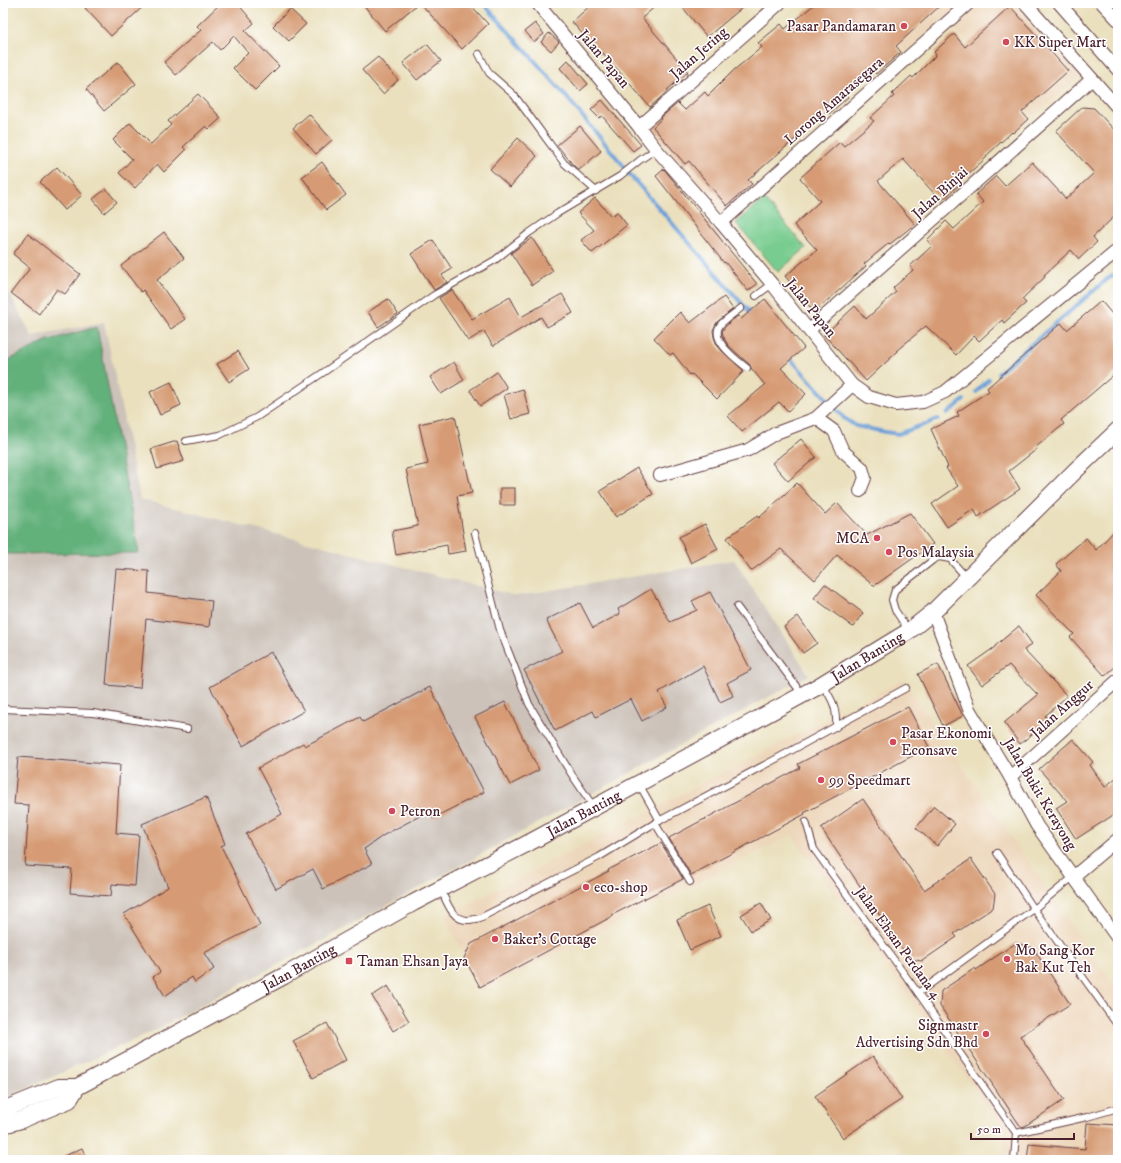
<svg xmlns="http://www.w3.org/2000/svg" width="1121" height="1163" font-family="'IM FELL DW Pica',serif">
  <style>
    .built { fill: #edd7bb }
    .industrial { fill: #ccc2b9 }
    .green { fill: #78cc8f; stroke: #61765d }
    .forest { fill: #62b07a; stroke: #566852 }
    .lines { fill: none; stroke-linecap: round; stroke-linejoin: round }
    .stream { stroke: #6b9fd7; stroke-width: 4 }
    .building { fill: #d69b75 }
    .lane-casing { stroke: #623c41; stroke-width: 8 }
    .street-casing { stroke: #623c41; stroke-width: 14 }
    .secondary-casing { stroke: #623c41; stroke-width: 18 }
    .lane { stroke: #fff; stroke-width: 6 }
    .street { stroke: #fff; stroke-width: 12 }
    .secondary { stroke: #fff; stroke-width: 16 }
    .poi-dot { fill: #d1495b; stroke: #fff; stroke-width: 1.5 }
    .labels { text-anchor: middle; dominant-baseline: central; stroke-width: 3; stroke-linejoin: round; paint-order: stroke }
    .poi-label { font-size: 15px; fill: #4a1f2b; stroke: #fff; text-anchor: start }
    .street-label { font-size: 15px; fill: #4a1f2b; stroke: #fff }
  </style>
  <rect width="100%" height="100%" fill="#fff"/>
  <filter id="ink" filterUnits="userSpaceOnUse"><feTurbulence type="fractalNoise" baseFrequency=".025" numOctaves="2"/><feDisplacementMap in="SourceGraphic" scale="8" xChannelSelector="R" yChannelSelector="G"/><feConvolveMatrix kernelMatrix="1 2 1 2 8 2 1 2 1" color-interpolation-filters="sRGB"/></filter>
  <filter id="wash" filterUnits="userSpaceOnUse"><feTurbulence type="fractalNoise" baseFrequency=".012" numOctaves="4" result="noise"/><feDisplacementMap in="SourceGraphic" scale="16" xChannelSelector="R" yChannelSelector="G"/><feGaussianBlur stdDeviation="0.9" result="paint"/><feColorMatrix in="noise" values="0 0 0 0 0 0 0 0 0 0 0 0 0 0 0 0 0 1.4 0 .05"/><feComposite in="paint" operator="in"/></filter>
  <g filter="url(#wash)">
    <rect width="100%" height="100%" fill="#eae0bd"/>
    <!-- built -->
    <g class="built">
      <path d="M 860,3 L 1018,3 L 1081,75 L 1034,117 L 944,18 L 905,53 L 901,48 L 900,49 Z"/>
      <path d="M 678,99 L 756,185 L 722,215 L 647,127 Z"/>
      <path d="M 903,680 L 1118,992 L 1118,1160 L 1002,1160 L 1005,1132 L 792,835 L 480,992 L 445,916 Z"/>
      <path d="M 568,1154 L 628,1160 L 567,1160 Z"/>
    </g>
    <!-- industrial -->
    <path class="industrial" d="M 3,281 L 32,336 L 104,322 L 140,499 L 516,596 L 734,560 L 809,675 L 333,935 L 149,1033 L 10,1096 L 3,1098 Z"/>
    <!-- green -->
    <path class="green" d="M 764,199 L 806,248 L 778,272 L 736,223 Z"/>
    <!-- forest -->
    <path class="forest" d="M 97,327 L 139,553 L 3,554 L 3,363 L 46,341 Z"/>
    <g class="lines">
      <!-- stream -->
      <g class="stream">
        <path d="M 483,3 L 559,88 L 622,164 L 631,176 L 752,315"/>
        <path d="M 788,356 L 844,418 L 856,426 L 885,432 L 898,434 L 926,424 L 938,419"/>
        <path d="M 998,373 L 1111,276 L 1118,274"/>
        <path d="M 976,392 L 989,379"/>
        <path d="M 947,414 L 964,400"/>
      </g>
    </g>
    <g id="blocks">
      <!-- building -->
      <g class="building">
        <path d="M 91,3 L 147,3 L 111,36 L 85,8 Z"/>
        <path d="M 221,3 L 237,3 L 254,23 L 245,31 L 279,66 L 255,90 L 233,68 L 248,53 L 234,36 L 220,50 L 213,42 L 176,75 L 164,62 L 201,30 L 197,26 Z"/>
        <path d="M 362,3 L 419,3 L 385,31 Z"/>
        <path d="M 420,3 L 469,3 L 488,24 L 462,49 Z"/>
        <path d="M 593,3 L 659,3 L 642,18 L 688,72 L 667,90 L 668,91 L 650,107 L 603,53 L 601,55 L 572,22 Z"/>
        <path d="M 679,3 L 748,3 L 707,37 Z"/>
        <path d="M 816,3 L 943,3 L 896,46 L 901,52 L 876,74 L 872,70 L 845,94 L 848,97 L 829,114 L 827,111 L 748,180 L 752,184 L 727,206 L 689,161 L 685,164 L 653,127 L 661,119 L 660,118 L 678,103 L 685,110 L 705,92 L 708,96 L 734,70 L 762,47 L 758,43 L 781,24 L 785,29 Z"/>
        <path d="M 1010,6 L 1068,71 L 1022,112 L 1028,119 L 1013,133 L 1012,132 L 986,156 L 987,157 L 958,183 L 959,185 L 941,201 L 903,159 L 878,181 L 915,224 L 890,244 L 889,243 L 864,264 L 866,266 L 836,293 L 814,312 L 785,276 L 817,250 L 794,225 L 820,201 L 800,178 L 840,142 L 844,146 L 874,121 L 870,118 L 894,96 L 892,94 L 911,76 L 913,78 L 936,55 L 934,52 L 954,34 L 965,47 Z"/>
        <path d="M 290,9 L 306,24 L 289,41 L 273,26 Z"/>
        <path d="M 535,23 L 544,34 L 534,42 L 525,31 Z"/>
        <path d="M 549,33 L 559,42 L 551,51 L 541,42 Z"/>
        <path d="M 427,44 L 441,61 L 417,80 L 403,63 Z"/>
        <path d="M 378,57 L 398,80 L 383,94 L 362,70 Z"/>
        <path d="M 568,60 L 588,84 L 580,91 L 560,68 Z"/>
        <path d="M 118,62 L 136,84 L 104,111 L 86,89 Z"/>
        <path d="M 198,94 L 221,118 L 209,129 L 206,126 L 183,147 L 186,150 L 164,172 L 157,164 L 135,188 L 119,173 L 132,159 L 113,140 L 130,123 L 151,144 L 171,125 L 168,121 Z"/>
        <path d="M 602,100 L 641,145 L 633,151 L 602,116 L 599,118 L 591,110 Z"/>
        <path d="M 1082,107 L 1094,108 L 1118,134 L 1118,213 L 1093,237 L 1097,242 L 1079,259 L 1071,250 L 1044,275 L 1045,277 L 1022,299 L 1026,303 L 1004,323 L 1002,320 L 979,341 L 974,336 L 956,355 L 926,326 L 896,351 L 897,352 L 866,381 L 824,335 L 855,306 L 866,319 L 896,292 L 893,288 L 913,270 L 910,266 L 932,246 L 927,240 L 946,221 L 954,229 L 983,202 L 976,194 L 996,176 L 1005,186 L 1032,162 L 1066,199 L 1094,173 L 1056,131 Z"/>
        <path d="M 309,114 L 332,140 L 316,154 L 293,128 Z"/>
        <path d="M 580,126 L 601,151 L 579,170 L 574,166 L 557,145 Z"/>
        <path d="M 518,138 L 537,156 L 510,187 L 490,169 Z"/>
        <path d="M 322,162 L 346,195 L 326,210 L 302,177 Z"/>
        <path d="M 57,167 L 82,195 L 65,210 L 40,182 Z"/>
        <path d="M 664,169 L 757,284 L 748,291 L 725,262 L 724,263 L 656,176 Z"/>
        <path d="M 106,189 L 117,202 L 104,213 L 93,199 Z"/>
        <path d="M 595,198 L 611,216 L 617,212 L 627,225 L 592,253 L 581,240 L 594,230 L 578,213 Z"/>
        <path d="M 164,232 L 184,258 L 157,280 L 185,319 L 171,329 L 143,290 L 141,292 L 121,266 Z"/>
        <path d="M 28,234 L 80,274 L 65,294 L 57,289 L 39,314 L 11,293 L 30,268 L 13,254 Z"/>
        <path d="M 532,238 L 553,271 L 532,285 L 511,253 Z"/>
        <path d="M 433,240 L 452,269 L 442,275 L 447,282 L 434,290 L 411,254 Z"/>
        <path d="M 452,290 L 472,319 L 510,297 L 521,317 L 562,294 L 573,313 L 547,327 L 541,317 L 493,346 L 484,331 L 468,341 L 439,298 Z"/>
        <path d="M 724,297 L 733,309 L 717,322 L 713,330 L 714,337 L 717,345 L 722,351 L 744,371 L 717,399 L 692,374 L 690,375 L 673,353 L 670,355 L 654,338 L 680,312 L 690,323 Z"/>
        <path d="M 388,299 L 398,314 L 378,327 L 368,312 Z"/>
        <path d="M 765,299 L 804,348 L 781,368 L 806,394 L 788,411 L 779,402 L 742,432 L 728,416 L 765,385 L 751,368 L 750,365 L 728,345 L 725,340 L 723,335 L 722,331 L 725,327 L 731,321 L 738,316 L 741,319 Z"/>
        <path d="M 1101,301 L 1118,321 L 1118,371 L 1061,420 L 1064,424 L 1036,447 L 1037,449 L 1009,471 L 1020,489 L 978,517 L 974,509 L 947,527 L 932,504 L 958,486 L 946,468 L 948,467 L 931,429 L 959,416 L 957,412 L 989,391 L 987,388 L 1061,323 L 1067,330 Z"/>
        <path d="M 238,351 L 249,369 L 229,382 L 217,364 Z"/>
        <path d="M 454,362 L 464,380 L 441,394 L 430,377 Z"/>
        <path d="M 497,372 L 507,388 L 480,406 L 470,390 Z"/>
        <path d="M 171,382 L 181,405 L 160,415 L 150,392 Z"/>
        <path d="M 523,389 L 530,414 L 511,419 L 504,395 Z"/>
        <path d="M 455,416 L 472,493 L 457,496 L 466,551 L 448,554 L 447,545 L 396,555 L 392,531 L 418,526 L 406,469 L 428,464 L 419,424 Z"/>
        <path d="M 801,439 L 816,457 L 788,481 L 772,463 Z"/>
        <path d="M 177,441 L 184,461 L 157,469 L 151,449 Z"/>
        <path d="M 637,468 L 653,494 L 616,517 L 600,491 Z"/>
        <path d="M 797,483 L 825,514 L 837,503 L 867,535 L 910,513 L 933,544 L 874,586 L 837,555 L 815,580 L 781,549 L 751,571 L 727,538 L 757,516 L 759,518 Z"/>
        <rect x="500" y="488" width="15" height="17"/>
        <path d="M 705,524 L 718,549 L 691,563 L 679,537 Z"/>
        <path d="M 1118,527 L 1118,664 L 1105,676 L 1070,637 L 1074,634 L 1036,595 L 1061,571 L 1056,564 L 1086,538 L 1096,550 Z"/>
        <path d="M 116,569 L 149,571 L 148,593 L 212,601 L 209,627 L 146,619 L 140,688 L 106,685 Z"/>
        <path d="M 825,584 L 863,613 L 853,627 L 814,598 Z"/>
        <path d="M 651,589 L 670,622 L 697,610 L 692,601 L 710,592 L 751,670 L 727,683 L 733,696 L 720,702 L 703,666 L 659,692 L 667,707 L 642,721 L 631,699 L 596,717 L 593,711 L 555,731 L 524,670 L 562,651 L 546,620 L 580,603 L 593,628 L 620,614 L 618,609 Z"/>
        <path d="M 798,616 L 817,643 L 803,653 L 784,627 Z"/>
        <path d="M 1019,626 L 1032,644 L 1024,650 L 1067,696 L 1045,716 L 1048,721 L 1020,744 L 1004,723 L 1038,695 L 1009,665 L 982,685 L 968,666 L 995,647 L 995,646 Z"/>
        <path d="M 271,652 L 304,711 L 243,746 L 210,687 Z"/>
        <path d="M 938,664 L 963,716 L 943,726 L 918,674 Z"/>
        <path d="M 430,687 L 484,792 L 433,818 L 429,811 L 384,835 L 364,849 L 372,864 L 323,889 L 313,869 L 276,889 L 246,834 L 282,814 L 258,768 L 303,743 L 305,746 L 360,717 L 363,722 Z"/>
        <path d="M 505,702 L 539,770 L 510,785 L 475,717 Z"/>
        <path d="M 908,707 L 929,747 L 804,813 L 805,814 L 691,875 L 669,838 L 800,768 L 798,764 Z"/>
        <path d="M 1073,739 L 1093,762 L 1090,765 L 1105,787 L 1118,776 L 1118,812 L 1076,839 L 1056,808 L 1067,801 L 1039,769 Z"/>
        <path d="M 18,757 L 120,765 L 116,833 L 139,835 L 135,886 L 112,884 L 111,896 L 70,893 L 72,869 L 25,866 L 29,805 L 14,804 Z"/>
        <path d="M 206,797 L 225,844 L 221,846 L 260,925 L 204,953 L 214,969 L 195,982 L 192,977 L 165,996 L 153,977 L 160,972 L 124,914 L 168,887 L 142,824 Z"/>
        <path d="M 863,799 L 924,890 L 971,859 L 995,894 L 993,908 L 954,934 L 957,937 L 922,961 L 909,959 L 821,828 Z"/>
        <path d="M 934,806 L 955,824 L 937,846 L 916,828 Z"/>
        <path d="M 661,843 L 683,879 L 612,915 L 613,916 L 480,987 L 464,958 L 471,944 L 609,871 L 608,870 Z"/>
        <path d="M 761,903 L 771,920 L 751,931 L 741,915 Z"/>
        <path d="M 708,906 L 721,936 L 690,950 L 677,920 Z"/>
        <path d="M 1016,943 L 1033,948 L 1070,1004 L 1020,1036 L 1064,1100 L 1025,1126 L 1021,1127 L 940,1006 L 941,991 L 975,968 L 976,970 Z"/>
        <path d="M 388,986 L 409,1021 L 393,1031 L 372,996 Z"/>
        <path d="M 327,1023 L 346,1060 L 313,1078 L 293,1041 Z"/>
        <path d="M 873,1056 L 902,1099 L 843,1138 L 815,1096 Z"/>
        <path d="M 1087,1123 L 1118,1125 L 1118,1160 L 1027,1160 L 1029,1144 L 1085,1149 Z"/>
        <path d="M 82,1148 L 87,1160 L 55,1160 Z"/>
      </g>
    </g>
  </g>
  <g filter="url(#ink)">
    <use href="#blocks" fill-opacity="0" stroke="#623c41" stroke-width="1"/>
    <g class="lines">
      <defs>
        <g id="lane">
          <path d="M 479,54 L 489,73 L 514,95 L 531,118 L 564,163 L 596,191"/>
          <path d="M 756,296 L 772,284"/>
          <path d="M 741,308 C 735,313 727,318 721,324 C 708,339 736,359 747,368"/>
          <path d="M 186,441 L 220,435 L 257,417 L 324,372 L 434,295 L 495,260 L 529,233 L 558,213 L 620,176 L 640,160 L 656,149"/>
          <path d="M 475,533 L 500,630 L 529,704 L 570,772 L 593,806"/>
          <path d="M 737,607 L 802,694"/>
          <path d="M 909,631 L 895,610 L 892,600 L 895,590 L 933,560 L 939,557 L 950,559 L 966,577"/>
          <path d="M 823,685 C 833,701 837,708 836,727"/>
          <path d="M 3,709 L 93,713 L 187,729"/>
          <path d="M 639,784 L 660,821"/>
          <path d="M 806,822 L 814,849 L 918,993 L 1016,1133 L 1014,1160"/>
          <path d="M 655,823 L 690,882"/>
          <path d="M 997,853 L 1034,909 L 1118,1026"/>
          <path d="M 441,890 C 447,902 452,920 467,920 C 472,920 476,919 480,918 L 599,857 L 655,823 L 774,760 L 906,688"/>
          <path d="M 918,993 L 1034,909 L 1073,877"/>
          <path d="M 1016,1133 L 1087,1117 L 1118,1108"/>
        </g>
        <g id="street">
          <path d="M 537,3 L 639,127 L 656,149 L 721,223 L 772,284 L 852,385 L 869,397 L 896,405 L 923,402 L 945,392 L 1118,250"/>
          <path d="M 1025,3 L 1118,108"/>
          <path d="M 1059,3 L 1118,70"/>
          <path d="M 1102,3 L 1118,20"/>
          <path d="M 639,127 L 780,3"/>
          <path d="M 721,223 L 969,3"/>
          <path d="M 809,330 L 1092,79"/>
          <path d="M 816,418 L 834,431 L 843,451 L 862,468 L 865,478 L 860,491"/>
          <path d="M 660,475 L 748,450 L 776,433 L 816,418 L 852,385"/>
          <path d="M 933,612 L 969,709 L 1010,777 L 1037,826 L 1118,939"/>
          <path d="M 1010,777 L 1118,680"/>
          <path d="M 1073,877 L 1118,839"/>
        </g>
        <g id="secondary">
          <path d="M 3,1110 L 59,1087 L 77,1087"/>
          <path id="s1" d="M 3,1125 L 21,1120 L 69,1100 L 77,1087 L 284,976 L 413,903 L 536,839 L 817,687 L 909,631 L 933,612 L 1076,470 L 1118,430"/>
        </g>
      </defs>
      <!-- lane casing -->
      <use href="#lane" class="lane-casing"/>
      <!-- street casing -->
      <use href="#street" class="street-casing"/>
      <!-- secondary casing -->
      <use href="#secondary" class="secondary-casing"/>
      <!-- lane -->
      <use href="#lane" class="lane"/>
      <!-- street -->
      <use href="#street" class="street"/>
      <!-- secondary -->
      <use href="#secondary" class="secondary"/>
    </g>
  </g>
  <!-- markers -->
  <g class="poi-dot">
    <circle cx="904" cy="26" r="4"/>
    <circle cx="1006" cy="42" r="4"/>
    <circle cx="877" cy="538" r="4"/>
    <circle cx="889" cy="552" r="4"/>
    <circle cx="893" cy="742" r="4"/>
    <circle cx="821" cy="780" r="4"/>
    <circle cx="392" cy="811" r="4"/>
    <circle cx="586" cy="887" r="4"/>
    <circle cx="495" cy="939" r="4"/>
    <circle cx="1007" cy="959" r="4"/>
    <rect x="345" y="957" width="8" height="8" rx="2"/>
    <circle cx="986" cy="1034" r="4"/>
  </g>
  <g class="labels">
    <!-- poi labels -->
    <g class="poi-label">
      <text x="896" y="26" text-anchor="end">Pasar Pandamaran</text>
      <text x="1014" y="42">KK Super Mart</text>
      <text x="869" y="538" text-anchor="end">MCA</text>
      <text x="897" y="552">Pos Malaysia</text>
      <text x="901" y="733">Pasar Ekonomi<tspan x="901" dy="17">Econsave</tspan></text>
      <text x="829" y="780">99 Speedmart</text>
      <text x="400" y="811">Petron</text>
      <text x="594" y="887">eco-shop</text>
      <text x="503" y="939">Baker's Cottage</text>
      <text x="1015" y="950">Mo Sang Kor<tspan x="1015" dy="17">Bak Kut Teh</tspan></text>
      <text x="357" y="961">Taman Ehsan Jaya</text>
      <text x="978" y="1025" text-anchor="end">Signmastr<tspan x="978" dy="17">Advertising Sdn Bhd</tspan></text>
    </g>
    <!-- street labels -->
    <g class="street-label">
      <text transform="translate(699 53) rotate(-41)">Jalan Jering</text>
      <text transform="translate(604 59) rotate(50)">Jalan Papan</text>
      <text transform="translate(834 101) rotate(-41)">Lorong Amarasegara</text>
      <text transform="translate(940 193) rotate(-42)">Jalan Binjai</text>
      <text transform="translate(811 308) rotate(51)">Jalan Papan</text>
      <text stroke="none"><textPath href="#s1" startOffset="986">Jalan Banting</textPath></text>
      <text transform="translate(1062 709) rotate(-42)">Jalan Anggur</text>
      <text transform="translate(1040 794) rotate(59)">Jalan Bukit Kerayong</text>
      <text stroke="none"><textPath href="#s1" startOffset="662">Jalan Banting</textPath></text>
      <text transform="translate(898 943) rotate(54)">Jalan Ehsan Perdana 4</text>
      <text stroke="none"><textPath href="#s1" startOffset="338">Jalan Banting</textPath></text>
    </g>
  </g>
  <!-- margin -->
  <rect width="1121" height="1163" fill="none" stroke="#fff" stroke-width="16"/>
  <!-- scale -->
  <path d="M971 1133v6h103v-6" fill="none" stroke="#4a1f2b" stroke-width="2"/>
  <text x="977" y="1133" font-size="12" fill="#4a1f2b" stroke="#ffffff" stroke-width="3" paint-order="stroke">50 m</text>
</svg>
